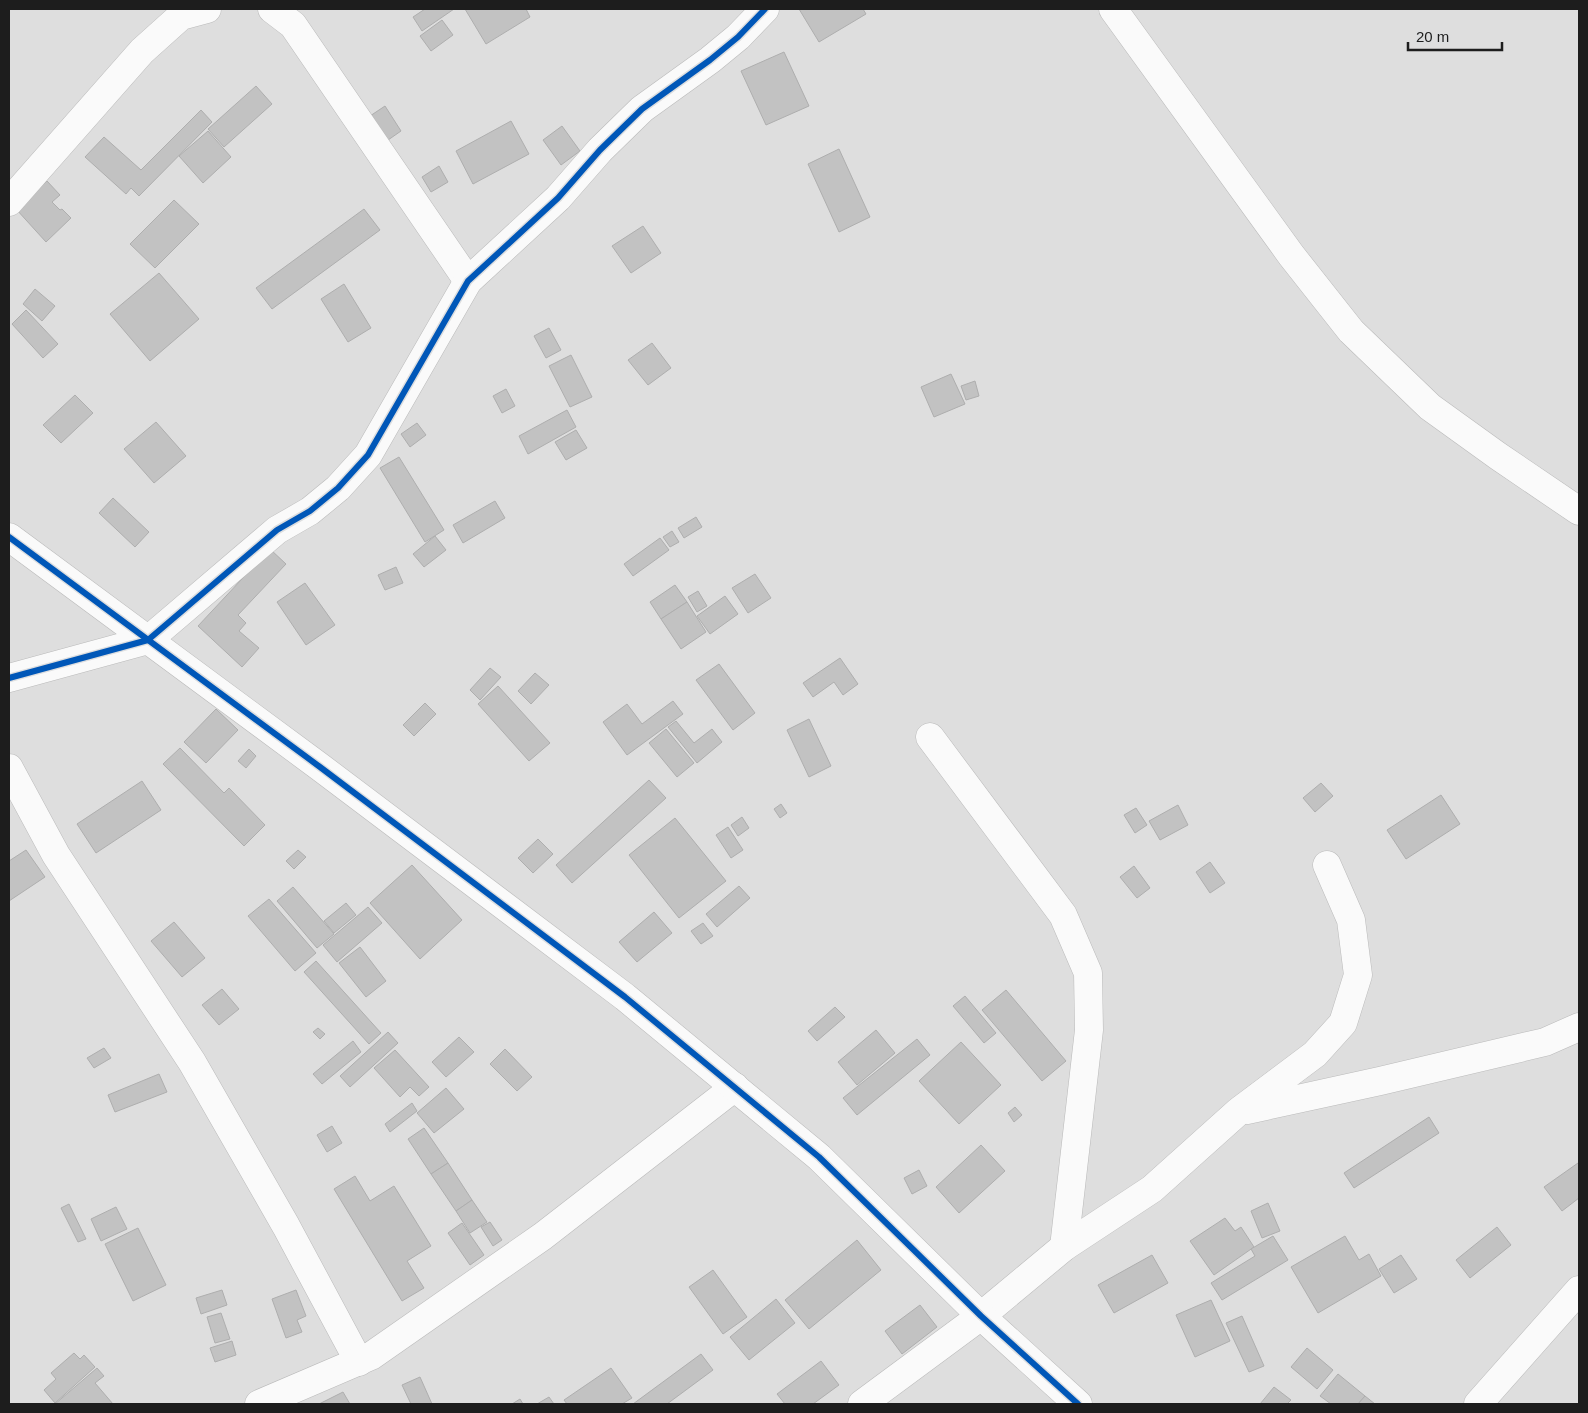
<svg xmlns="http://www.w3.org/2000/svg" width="1588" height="1413" font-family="Helvetica,sans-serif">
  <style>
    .building { fill: #c2c2c2; stroke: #aeaeae }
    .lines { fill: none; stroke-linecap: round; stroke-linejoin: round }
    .minor-casing { stroke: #bababa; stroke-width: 29 }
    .tertiary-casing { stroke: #bababa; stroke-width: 29 }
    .minor { stroke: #fafafa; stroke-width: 28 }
    .tertiary { stroke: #fafafa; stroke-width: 28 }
    .cycleway-casing { stroke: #dddedf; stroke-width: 9 }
    .cycleway { stroke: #0057b8; stroke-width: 6 }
  </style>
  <rect width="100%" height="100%" fill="#dedede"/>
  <!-- building -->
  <g class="building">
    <path d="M 425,9 L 454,9 L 422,31 L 413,17 Z"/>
    <path d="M 465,9 L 526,9 L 530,17 L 486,44 Z"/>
    <path d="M 799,9 L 863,9 L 866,14 L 819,42 Z"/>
    <path d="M 442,20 L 453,35 L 431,51 L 420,36 Z"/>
    <path d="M 784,52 L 809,106 L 766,125 L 741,71 Z"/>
    <path d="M 256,86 L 272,104 L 224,147 L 208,129 Z"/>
    <path d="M 385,106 L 401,131 L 378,147 L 361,122 Z"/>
    <path d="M 201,110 L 212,122 L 139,196 L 131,188 L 126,194 L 85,157 L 104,137 L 141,170 Z"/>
    <path d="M 511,121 L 529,154 L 473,184 L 456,151 Z"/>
    <path d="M 562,126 L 580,151 L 561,165 L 543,140 Z"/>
    <path d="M 208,131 L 231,157 L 203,183 L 179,156 Z"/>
    <path d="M 839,149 L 870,217 L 839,232 L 808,164 Z"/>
    <path d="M 439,166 L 448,182 L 431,192 L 422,177 Z"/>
    <path d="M 47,181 L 60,195 L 52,202 L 60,210 L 62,209 L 71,218 L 46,242 L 16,209 Z"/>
    <path d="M 174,200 L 199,224 L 155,268 L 130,244 Z"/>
    <path d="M 364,209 L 380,230 L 272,309 L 256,288 Z"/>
    <path d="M 643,226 L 661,253 L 631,273 L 612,246 Z"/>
    <path d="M 159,273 L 199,319 L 150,361 L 110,314 Z"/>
    <path d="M 344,284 L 371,328 L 348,342 L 321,299 Z"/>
    <path d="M 35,289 L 55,306 L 42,321 L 23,304 Z"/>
    <path d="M 26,310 L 58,344 L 43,358 L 12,324 Z"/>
    <path d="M 549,328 L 561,350 L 546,358 L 534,336 Z"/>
    <path d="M 652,343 L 671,368 L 648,385 L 628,360 Z"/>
    <path d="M 571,355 L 592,397 L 570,407 L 549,366 Z"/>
    <path d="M 951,374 L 965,404 L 934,417 L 921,387 Z"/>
    <path d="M 975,381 L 979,396 L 966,400 L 961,386 Z"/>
    <path d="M 506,389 L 515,406 L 502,413 L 493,396 Z"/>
    <path d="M 75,395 L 93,413 L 61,443 L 43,425 Z"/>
    <path d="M 567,410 L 576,427 L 528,454 L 519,436 Z"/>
    <path d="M 156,422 L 186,456 L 154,483 L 124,449 Z"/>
    <path d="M 417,423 L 426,435 L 410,447 L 401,434 Z"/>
    <path d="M 576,430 L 587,448 L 566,460 L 555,442 Z"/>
    <path d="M 399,457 L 444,530 L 425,542 L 380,468 Z"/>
    <path d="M 113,498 L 149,532 L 135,547 L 99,513 Z"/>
    <path d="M 495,501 L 505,518 L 463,543 L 453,525 Z"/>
    <path d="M 696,517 L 702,527 L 684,538 L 678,528 Z"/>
    <path d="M 672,531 L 679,542 L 670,547 L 663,537 Z"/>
    <path d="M 435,536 L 446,550 L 424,567 L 413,554 Z"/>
    <path d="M 660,538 L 669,550 L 633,576 L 624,564 Z"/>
    <path d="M 270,549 L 286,564 L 238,615 L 246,623 L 239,631 L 259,648 L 242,667 L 198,626 Z"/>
    <path d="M 396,567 L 403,583 L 385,590 L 378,575 Z"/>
    <path d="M 755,574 L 771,598 L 748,613 L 732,588 Z"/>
    <path d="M 305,583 L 335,625 L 306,645 L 277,602 Z"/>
    <path d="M 675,585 L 687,602 L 661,619 L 650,602 Z"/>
    <path d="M 698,591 L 707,606 L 697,612 L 688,597 Z"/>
    <path d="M 725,596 L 738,614 L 710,634 L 697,616 Z"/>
    <path d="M 687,602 L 706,632 L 681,649 L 661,619 Z"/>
    <path d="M 840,658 L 858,684 L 843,695 L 834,682 L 813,697 L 803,683 Z"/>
    <path d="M 719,664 L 755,713 L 733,730 L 696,680 Z"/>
    <path d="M 490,668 L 501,677 L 480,700 L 470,690 Z"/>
    <path d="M 535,673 L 549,685 L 531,704 L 518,691 Z"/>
    <path d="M 498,686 L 550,743 L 529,761 L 478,704 Z"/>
    <path d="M 673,701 L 683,714 L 627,755 L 603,722 L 627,704 L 642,724 Z"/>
    <path d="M 425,703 L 436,714 L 414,736 L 403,725 Z"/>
    <path d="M 216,709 L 238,730 L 206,763 L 184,742 Z"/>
    <path d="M 809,719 L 831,766 L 809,777 L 787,730 Z"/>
    <path d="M 676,721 L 694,743 L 712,729 L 722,742 L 697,763 L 668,727 Z"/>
    <path d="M 666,729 L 694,763 L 677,777 L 649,743 Z"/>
    <path d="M 180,748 L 224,793 L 229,788 L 265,825 L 244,846 L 163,764 Z"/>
    <path d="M 249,749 L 256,756 L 246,768 L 238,761 Z"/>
    <path d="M 649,780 L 666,798 L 572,883 L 556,865 Z"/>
    <path d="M 142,781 L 161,810 L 96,853 L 77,824 Z"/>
    <path d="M 1321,783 L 1333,796 L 1315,812 L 1303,798 Z"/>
    <path d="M 1441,795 L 1460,824 L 1406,859 L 1387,830 Z"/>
    <path d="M 781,804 L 787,813 L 780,818 L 774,809 Z"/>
    <path d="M 1178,805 L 1188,825 L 1160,840 L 1149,821 Z"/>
    <path d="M 1136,808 L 1147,825 L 1135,833 L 1124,815 Z"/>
    <path d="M 742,817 L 749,828 L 738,836 L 731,825 Z"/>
    <path d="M 675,818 L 726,881 L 679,918 L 629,855 Z"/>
    <path d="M 728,827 L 743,850 L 731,858 L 716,835 Z"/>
    <path d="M 538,839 L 553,854 L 533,873 L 518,858 Z"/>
    <path d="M 26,850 L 45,877 L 9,901 L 9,861 Z"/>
    <path d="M 298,850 L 306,857 L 294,869 L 286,861 Z"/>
    <path d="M 1210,862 L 1225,883 L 1210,893 L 1196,872 Z"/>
    <path d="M 412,865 L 462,920 L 420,959 L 370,903 Z"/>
    <path d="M 1134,866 L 1150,888 L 1137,898 L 1120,877 Z"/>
    <path d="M 739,886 L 750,898 L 717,927 L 706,914 Z"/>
    <path d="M 293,887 L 334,934 L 317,948 L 277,901 Z"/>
    <path d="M 269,899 L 316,953 L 295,971 L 248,916 Z"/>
    <path d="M 346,903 L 356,915 L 334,933 L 324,921 Z"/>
    <path d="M 368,907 L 382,923 L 337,962 L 323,945 Z"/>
    <path d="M 654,912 L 672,933 L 637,962 L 619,942 Z"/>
    <path d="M 174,922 L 205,958 L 182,977 L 151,941 Z"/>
    <path d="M 703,923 L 713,936 L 701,944 L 691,931 Z"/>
    <path d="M 360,947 L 386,981 L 366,997 L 339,963 Z"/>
    <path d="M 316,961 L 381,1033 L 369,1044 L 304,972 Z"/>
    <path d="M 222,989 L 239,1009 L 219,1025 L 202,1005 Z"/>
    <path d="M 1006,990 L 1066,1061 L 1042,1081 L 982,1010 Z"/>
    <path d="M 965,996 L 996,1033 L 984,1043 L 953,1006 Z"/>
    <path d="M 835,1007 L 845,1017 L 817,1041 L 808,1031 Z"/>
    <path d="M 318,1028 L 325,1034 L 320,1039 L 313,1032 Z"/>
    <path d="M 876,1030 L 895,1053 L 857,1085 L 838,1062 Z"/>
    <path d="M 388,1032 L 398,1043 L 350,1087 L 340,1076 Z"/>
    <path d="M 459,1037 L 474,1052 L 446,1077 L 432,1062 Z"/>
    <path d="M 917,1039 L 930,1055 L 857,1115 L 843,1098 Z"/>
    <path d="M 353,1041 L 361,1052 L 322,1084 L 313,1074 Z"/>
    <path d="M 961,1042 L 1001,1085 L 959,1124 L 919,1081 Z"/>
    <path d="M 104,1048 L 111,1058 L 94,1068 L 87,1058 Z"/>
    <path d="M 505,1049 L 532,1077 L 517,1091 L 490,1064 Z"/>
    <path d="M 395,1050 L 429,1087 L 419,1096 L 410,1087 L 400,1097 L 374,1068 Z"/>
    <path d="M 159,1074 L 167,1092 L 115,1112 L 108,1095 Z"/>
    <path d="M 446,1088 L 464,1109 L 434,1133 L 417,1113 Z"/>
    <path d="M 412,1103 L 417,1111 L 390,1132 L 385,1124 Z"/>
    <path d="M 1015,1107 L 1022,1115 L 1014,1122 L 1008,1113 Z"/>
    <path d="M 1429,1117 L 1439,1133 L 1354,1188 L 1344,1173 Z"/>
    <path d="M 332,1126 L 342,1143 L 327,1152 L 317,1135 Z"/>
    <path d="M 424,1128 L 448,1163 L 431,1174 L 408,1139 Z"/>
    <path d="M 981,1145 L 1005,1171 L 959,1213 L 936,1187 Z"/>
    <path d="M 448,1163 L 472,1200 L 456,1211 L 431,1174 Z"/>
    <path d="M 1578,1163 L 1579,1165 L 1579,1198 L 1562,1211 L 1544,1187 Z"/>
    <path d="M 919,1170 L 927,1186 L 912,1194 L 904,1178 Z"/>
    <path d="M 355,1176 L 370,1201 L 394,1186 L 431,1246 L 407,1261 L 424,1288 L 402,1301 L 334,1189 Z"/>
    <path d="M 472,1200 L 487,1222 L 470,1233 L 456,1211 Z"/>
    <path d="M 1268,1203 L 1280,1231 L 1262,1238 L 1251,1211 Z"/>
    <path d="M 69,1204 L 86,1239 L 78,1242 L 61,1208 Z"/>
    <path d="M 116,1207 L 127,1229 L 101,1241 L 91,1219 Z"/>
    <path d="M 1225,1218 L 1235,1231 L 1241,1227 L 1254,1247 L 1214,1275 L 1190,1241 Z"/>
    <path d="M 490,1222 L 502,1240 L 493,1246 L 481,1227 Z"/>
    <path d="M 462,1223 L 484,1255 L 470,1265 L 448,1233 Z"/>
    <path d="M 1497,1227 L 1511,1245 L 1470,1278 L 1456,1260 Z"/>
    <path d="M 138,1228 L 166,1285 L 133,1301 L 105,1244 Z"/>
    <path d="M 1273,1236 L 1288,1260 L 1222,1300 L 1211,1283 L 1255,1256 L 1251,1249 Z"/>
    <path d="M 1345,1236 L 1359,1260 L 1369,1254 L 1381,1276 L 1318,1313 L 1291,1267 Z"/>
    <path d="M 857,1240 L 881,1270 L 809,1329 L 785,1300 Z"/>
    <path d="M 1152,1255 L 1168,1283 L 1114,1313 L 1098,1285 Z"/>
    <path d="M 1401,1255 L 1417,1279 L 1394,1293 L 1379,1269 Z"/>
    <path d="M 713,1270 L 747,1317 L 723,1334 L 689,1287 Z"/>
    <path d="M 222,1290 L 227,1305 L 201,1314 L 196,1298 Z"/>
    <path d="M 296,1290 L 306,1316 L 297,1320 L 302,1332 L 286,1338 L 272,1299 Z"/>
    <path d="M 776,1299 L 795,1323 L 749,1360 L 730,1337 Z"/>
    <path d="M 1211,1300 L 1230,1341 L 1195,1357 L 1176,1315 Z"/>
    <path d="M 920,1305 L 937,1327 L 902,1354 L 885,1331 Z"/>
    <path d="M 221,1313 L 230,1339 L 215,1343 L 207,1317 Z"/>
    <path d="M 1242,1316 L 1264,1366 L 1249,1372 L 1226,1323 Z"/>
    <path d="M 232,1341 L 236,1355 L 215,1362 L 210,1348 Z"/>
    <path d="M 1307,1348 L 1333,1370 L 1317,1389 L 1291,1367 Z"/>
    <path d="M 74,1353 L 80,1359 L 84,1355 L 95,1367 L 55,1403 L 44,1390 L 56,1379 L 51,1373 Z"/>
    <path d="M 701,1354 L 713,1370 L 667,1404 L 633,1404 Z"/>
    <path d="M 821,1361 L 839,1385 L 813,1404 L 785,1404 L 777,1394 Z"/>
    <path d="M 97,1368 L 104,1376 L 95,1383 L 113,1404 L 55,1404 Z"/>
    <path d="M 611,1368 L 632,1398 L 622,1404 L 567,1404 L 564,1400 Z"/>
    <path d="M 1338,1374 L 1365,1396 L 1358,1404 L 1331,1404 L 1320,1396 Z"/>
    <path d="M 420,1377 L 432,1404 L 411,1404 L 402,1385 Z"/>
    <path d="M 1274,1387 L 1291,1400 L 1287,1404 L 1260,1404 Z"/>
    <path d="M 343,1392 L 350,1404 L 319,1404 Z"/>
    <path d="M 1365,1396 L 1375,1404 L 1358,1404 Z"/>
    <path d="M 549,1397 L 554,1404 L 537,1404 Z"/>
    <path d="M 520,1399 L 523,1404 L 512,1404 Z"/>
  </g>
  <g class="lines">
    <defs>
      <g id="minor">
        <path d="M 272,9 L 293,25 L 468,281"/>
        <path d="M 1113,9 L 1291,255 L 1351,331 L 1430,407 L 1498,456 L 1579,511"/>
        <path d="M 9,202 L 142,51 L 181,16 L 207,9"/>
        <path d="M 9,678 L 148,640 L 277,530 L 310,511 L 338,488 L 368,455 L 468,281 L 558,198 L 600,150 L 642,109 L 710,60 L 738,37 L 765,9"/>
        <path d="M 930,737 L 1063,915 L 1088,973 L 1089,1030 L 1064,1247"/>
        <path d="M 9,768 L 56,855 L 192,1062 L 286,1226 L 359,1362"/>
        <path d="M 1247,1110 L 1380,1081 L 1545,1042 L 1579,1027"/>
        <path d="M 259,1404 L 371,1356 L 543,1236 L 735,1087"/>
        <path d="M 862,1404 L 981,1316 L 1064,1247 L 1152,1189 L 1239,1111 L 1315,1054 L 1343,1023 L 1358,975 L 1351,920 L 1327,865"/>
        <path d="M 1478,1404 L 1579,1290"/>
      </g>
      <path id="tertiary" d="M 9,537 L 320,767 L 625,997 L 819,1157 L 981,1316 L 1078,1404"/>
    </defs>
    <!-- minor casing -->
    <use href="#minor" class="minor-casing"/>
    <!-- tertiary casing -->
    <use href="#tertiary" class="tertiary-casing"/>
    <!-- minor -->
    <use href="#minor" class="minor"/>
    <!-- tertiary -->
    <use href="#tertiary" class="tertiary"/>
    <defs>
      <g id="cycleway">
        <path d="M 9,537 L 320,767 L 625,997 L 819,1157 L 981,1316 L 1078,1404"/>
        <path d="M 9,678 L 148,640 L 277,530 L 310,511 L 338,488 L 368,455 L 468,281 L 558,198 L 600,150 L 642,109 L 710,60 L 738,37 L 765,9"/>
      </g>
    </defs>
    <!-- cycleway casing -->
    <use href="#cycleway" class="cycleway-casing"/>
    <!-- cycleway -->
    <use href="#cycleway" class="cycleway"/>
  </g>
  <!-- border -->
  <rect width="1588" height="1413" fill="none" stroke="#1d1d1d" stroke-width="20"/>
  <!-- scale -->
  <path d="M1408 42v8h94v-8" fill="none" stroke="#1d1d1d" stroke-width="2.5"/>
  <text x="1416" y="42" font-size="15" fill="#1d1d1d" stroke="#dddedf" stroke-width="4" paint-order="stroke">20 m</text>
</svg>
